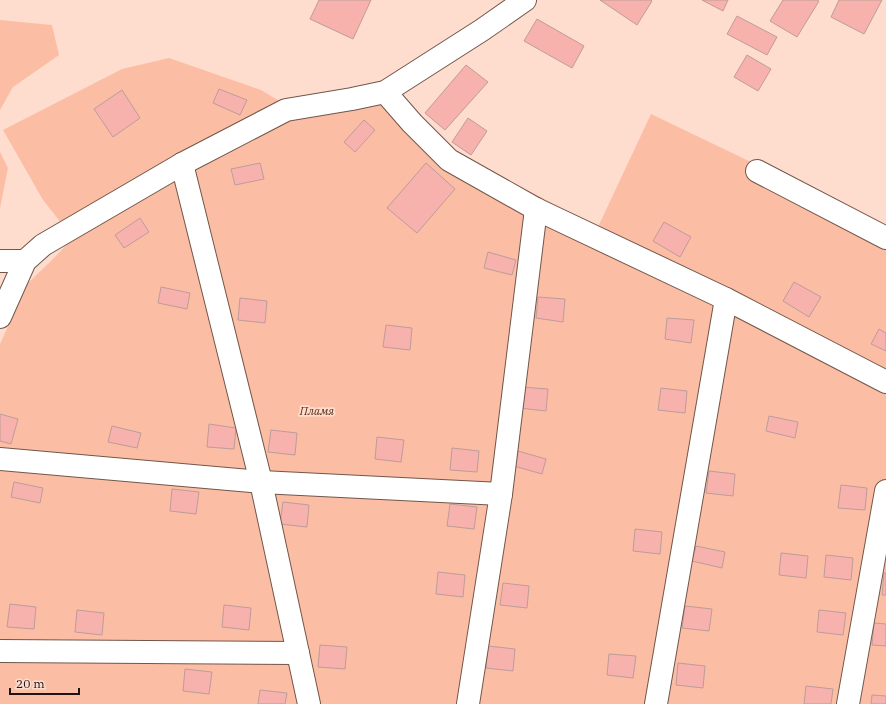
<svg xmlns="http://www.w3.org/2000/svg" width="886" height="704" font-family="'IBM Plex Serif',serif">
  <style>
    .green { fill: #fbbea4 }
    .building { fill: #f7b2ad; stroke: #be9c99 }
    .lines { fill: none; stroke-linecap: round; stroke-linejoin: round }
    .minor-casing { stroke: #72564a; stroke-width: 24 }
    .minor { stroke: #fff; stroke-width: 22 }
    .labels { text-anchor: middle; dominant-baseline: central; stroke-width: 3.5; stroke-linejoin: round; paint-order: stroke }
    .park-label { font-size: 11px; font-style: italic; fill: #582911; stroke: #feddcf }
  </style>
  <rect width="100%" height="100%" fill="#feddcf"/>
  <!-- green -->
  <g class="green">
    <path d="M 0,20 L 52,25 L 59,55 L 13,87 L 0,110 Z"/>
    <path d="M 169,58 L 261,90 L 308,118 L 384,104 L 445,147 L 598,227 L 651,114 L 886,227 L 886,704 L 0,704 L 0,344 L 27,284 L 52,260 L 73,238 L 43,200 L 3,130 L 122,69 Z"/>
    <path d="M 0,152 L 8,168 L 0,208 Z"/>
  </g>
  <!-- building -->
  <g class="building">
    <path d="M 319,0 L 371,0 L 353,39 L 310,19 Z"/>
    <path d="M 600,0 L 651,0 L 652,1 L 637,25 Z"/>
    <path d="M 702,0 L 728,0 L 723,11 Z"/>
    <path d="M 783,0 L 817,0 L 819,1 L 797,37 L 770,21 Z"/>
    <path d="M 839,0 L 882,0 L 864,34 L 831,17 Z"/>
    <path d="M 737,16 L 777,37 L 767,55 L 727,34 Z"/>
    <path d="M 537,19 L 584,46 L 572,68 L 524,41 Z"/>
    <path d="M 747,55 L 771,69 L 758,91 L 734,77 Z"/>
    <path d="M 466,65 L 488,82 L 445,130 L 425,113 Z"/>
    <path d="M 219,89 L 247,100 L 240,115 L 213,103 Z"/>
    <path d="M 122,90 L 140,118 L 113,137 L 94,109 Z"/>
    <path d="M 468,118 L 487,131 L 471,155 L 452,142 Z"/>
    <path d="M 364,120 L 375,130 L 355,152 L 344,142 Z"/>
    <path d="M 260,163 L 264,179 L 235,185 L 231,169 Z"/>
    <path d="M 426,163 L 455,189 L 417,233 L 387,208 Z"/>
    <path d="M 140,218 L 149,232 L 124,248 L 115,235 Z"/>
    <path d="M 664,222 L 691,237 L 680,257 L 653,241 Z"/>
    <path d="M 488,252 L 516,260 L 512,275 L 484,268 Z"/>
    <path d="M 794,282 L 821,297 L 809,317 L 783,301 Z"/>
    <path d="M 161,287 L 190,293 L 187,309 L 158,303 Z"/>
    <path d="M 538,297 L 565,299 L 563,322 L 536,318 Z"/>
    <path d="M 240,298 L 267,301 L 265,323 L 238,320 Z"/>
    <path d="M 667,318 L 694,320 L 691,343 L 665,339 Z"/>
    <path d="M 386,325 L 412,328 L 410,350 L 383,347 Z"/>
    <path d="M 879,329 L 886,333 L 886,351 L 871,344 Z"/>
    <path d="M 521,387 L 548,389 L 546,411 L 519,408 Z"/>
    <path d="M 661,388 L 687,391 L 685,413 L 658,410 Z"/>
    <path d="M 0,414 L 18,419 L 11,444 L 0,441 Z"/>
    <path d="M 769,416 L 798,422 L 795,438 L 766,431 Z"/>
    <path d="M 209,424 L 236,428 L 234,449 L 207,447 Z"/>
    <path d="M 112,426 L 141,433 L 137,448 L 108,442 Z"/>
    <path d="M 271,430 L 297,433 L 295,455 L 268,452 Z"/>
    <path d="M 377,437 L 404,440 L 401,462 L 375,459 Z"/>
    <path d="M 452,448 L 479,451 L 477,472 L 450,470 Z"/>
    <path d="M 518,451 L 546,459 L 542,474 L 514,466 Z"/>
    <path d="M 709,471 L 735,474 L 733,496 L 706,493 Z"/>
    <path d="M 14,482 L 43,488 L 40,503 L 11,497 Z"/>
    <path d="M 841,485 L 867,488 L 865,510 L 838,508 Z"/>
    <path d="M 172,489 L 199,492 L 196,514 L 170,511 Z"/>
    <path d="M 283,502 L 309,505 L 307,527 L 280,524 Z"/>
    <path d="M 450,504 L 477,507 L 474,529 L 447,526 Z"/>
    <path d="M 635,529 L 662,532 L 660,554 L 633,551 Z"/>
    <path d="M 696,546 L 725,552 L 722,568 L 692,561 Z"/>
    <path d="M 781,553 L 808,556 L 806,578 L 779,575 Z"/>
    <path d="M 826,555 L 853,558 L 851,580 L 824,577 Z"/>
    <path d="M 438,572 L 465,575 L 463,597 L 436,594 Z"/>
    <path d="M 884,573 L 886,573 L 886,595 L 882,595 Z"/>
    <path d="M 503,583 L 529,586 L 527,608 L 500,605 Z"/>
    <path d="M 10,604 L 36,607 L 34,629 L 7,627 Z"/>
    <path d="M 224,605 L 251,608 L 249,630 L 222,627 Z"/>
    <path d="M 685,606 L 712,609 L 709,631 L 682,628 Z"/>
    <path d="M 77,610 L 104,613 L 102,635 L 75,632 Z"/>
    <path d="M 819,610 L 846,613 L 843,635 L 817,632 Z"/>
    <path d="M 874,623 L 886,624 L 886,646 L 872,645 Z"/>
    <path d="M 320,645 L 347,647 L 345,669 L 318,667 Z"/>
    <path d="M 488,646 L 515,649 L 513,671 L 486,668 Z"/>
    <path d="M 609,654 L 636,656 L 633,678 L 607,675 Z"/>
    <path d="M 678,663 L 705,666 L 703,688 L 676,685 Z"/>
    <path d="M 185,669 L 212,672 L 209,694 L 183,691 Z"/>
    <path d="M 806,686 L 833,689 L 831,704 L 804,704 Z"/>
    <path d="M 260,690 L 287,693 L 285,704 L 258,704 Z"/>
    <path d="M 872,695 L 886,696 L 886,704 L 871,704 Z"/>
  </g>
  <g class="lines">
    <defs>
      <g id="minor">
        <path d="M 385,92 L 412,123 L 449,160 L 536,209 L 726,299 L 886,382"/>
        <path d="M 182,164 L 261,482 L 309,704"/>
        <path d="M 757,171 L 886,238"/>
        <path d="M 0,261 L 25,261"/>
        <path d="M 0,317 L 25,261 L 43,245 L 182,164 L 286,110 L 352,99 L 385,92 L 482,30 L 525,0"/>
        <path d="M 0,459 L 261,482 L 501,494"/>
        <path d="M 0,651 L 298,653"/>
        <path d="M 468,704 L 501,494 L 536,209"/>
        <path d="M 656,704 L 726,299"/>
        <path d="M 848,704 L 886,491"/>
      </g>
    </defs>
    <!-- minor casing -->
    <use href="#minor" class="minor-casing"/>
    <!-- minor -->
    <use href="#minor" class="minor"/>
  </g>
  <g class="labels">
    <!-- park labels -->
    <g class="park-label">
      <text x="317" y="411">Пламя</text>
    </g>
  </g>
  <!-- scale -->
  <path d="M10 688v6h69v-6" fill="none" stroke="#1f140f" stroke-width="2"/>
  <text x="16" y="688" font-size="12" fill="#1f140f" stroke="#feddcf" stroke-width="3" paint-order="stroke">20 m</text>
</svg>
